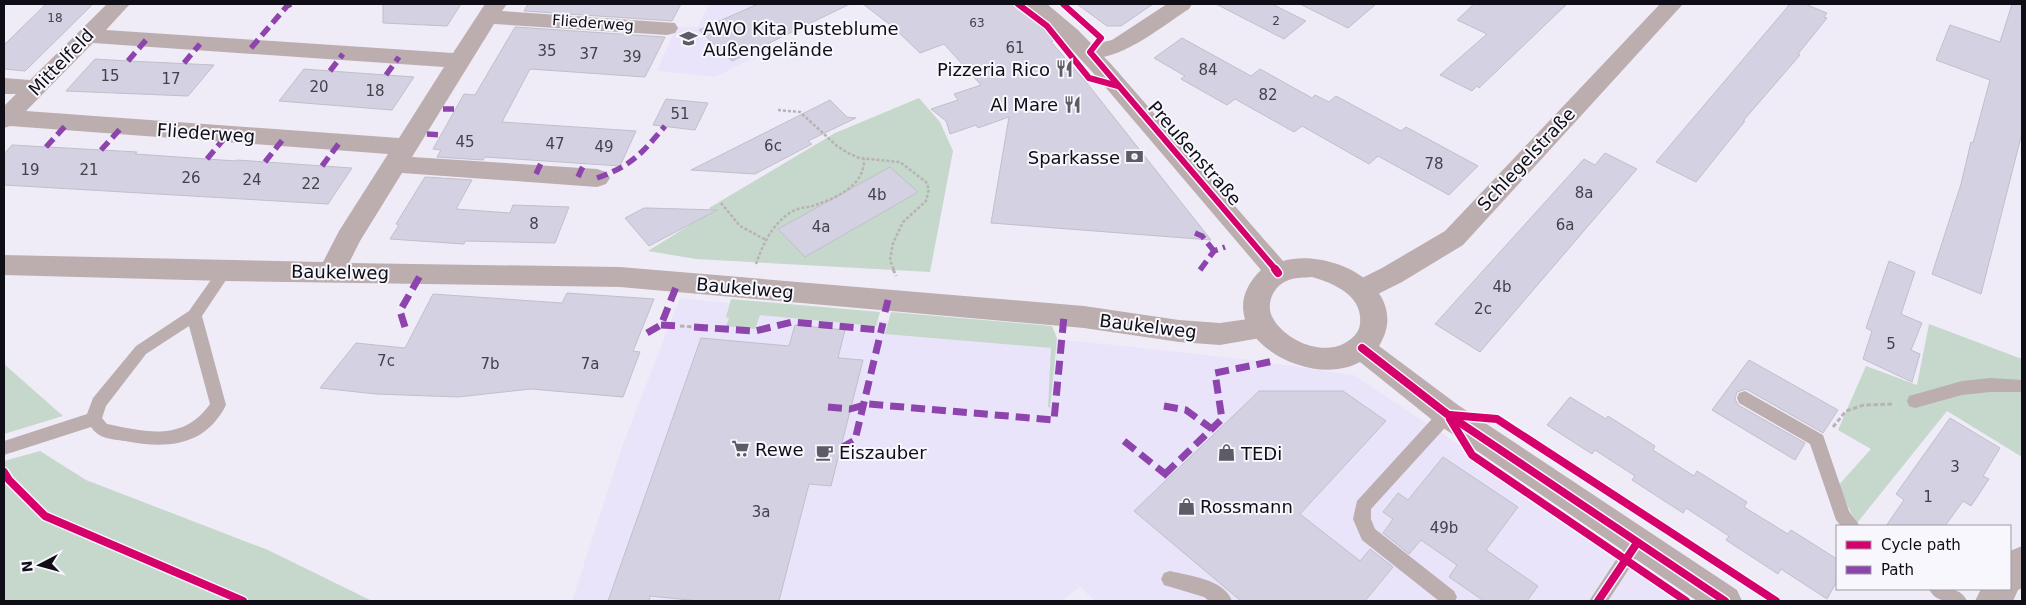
<svg xmlns="http://www.w3.org/2000/svg" width="2026" height="605" font-family="'DejaVu Sans',sans-serif">
  <style>
    .built { fill: #e9e4f9 }
    .green { fill: #c5d8cb }
    .building { fill: #d4d1e2; stroke: #c1bfca }
    .lines { fill: none; stroke-linecap: round; stroke-linejoin: round }
    .path-far1 { stroke: #bab1b7; stroke-width: 2.5; stroke-dasharray: 3 2; stroke-linecap: butt }
    .path { stroke: #bab1b7; stroke-width: 3; stroke-dasharray: 4.5 2.5; stroke-linecap: butt }
    .service { fill: #bcaeaf; fill-rule: evenodd }
    .minor { fill: #bcaeaf; fill-rule: evenodd }
    .tertiary { fill: #bcaeaf; fill-rule: evenodd }
    .quiet-far1 { stroke: #8e44ad; stroke-width: 5.5; stroke-dasharray: 11 5.5; stroke-linecap: butt }
    .quiet { stroke: #8e44ad; stroke-width: 7; stroke-dasharray: 14 7; stroke-linecap: butt }
    .cycleway-far1-casing { stroke: #f8f7fd; stroke-width: 9 }
    .cycleway-casing { stroke: #f8f7fd; stroke-width: 11 }
    .cycleway-far1 { stroke: #d6006c; stroke-width: 6 }
    .cycleway { stroke: #d6006c; stroke-width: 8 }
    .labels { text-anchor: middle; dominant-baseline: central; stroke-width: 4; stroke-linejoin: round; paint-order: stroke }
    .far-number-label { font-size: 12px; fill: #44414c }
    .far-street-label { font-size: 15px; fill: #0f0d16; stroke: #f8f7fd }
    .number-label { font-size: 15px; fill: #44414c }
    .poi-label { font-size: 18px; fill: #0f0d16; stroke: #f8f7fd; text-anchor: start }
    .street-label { font-size: 18px; fill: #0f0d16; stroke: #f8f7fd }
  </style>
  <rect width="100%" height="100%" fill="#efecf8"/>
  <!-- built -->
  <g class="built">
    <path d="M 709,4 L 758,4 L 699,30 L 732,60 L 762,46 L 767,51 L 715,77 L 657,71 L 676,27 L 698,27 Z"/>
    <path d="M 680,298 L 1252,360 L 1354,375 L 1682,593 L 1677,601 L 1095,601 L 1080,587 L 1061,601 L 572,601 L 623,444 Z"/>
  </g>
  <!-- green -->
  <g class="green">
    <path d="M 919,98 L 940,122 L 953,151 L 930,272 L 696,259 L 648,251 L 712,211 L 709,208 L 835,133 Z"/>
    <path d="M 731,299 L 880,312 L 876,326 L 760,315 L 755,329 L 726,326 L 729,318 L 726,317 Z"/>
    <path d="M 891,312 L 1052,326 L 1057,338 L 1050,408 L 1048,407 L 1051,348 L 885,334 Z"/>
    <path d="M 1929,324 L 2022,359 L 2022,457 L 1947,411 L 1857,523 L 1837,487 L 1871,449 L 1838,430 L 1866,366 L 1917,385 Z"/>
    <path d="M 4,364 L 63,416 L 4,434 Z"/>
    <path d="M 40,451 L 86,480 L 268,550 L 372,601 L 4,601 L 4,461 Z"/>
  </g>
  <!-- building -->
  <g class="building">
    <path d="M 46,4 L 93,4 L 25,71 L 4,69 L 4,45 Z"/>
    <path d="M 383,4 L 461,4 L 447,26 L 383,23 Z"/>
    <path d="M 528,4 L 681,4 L 672,21 L 524,11 Z"/>
    <path d="M 758,4 L 850,4 L 732,61 L 699,30 Z"/>
    <path d="M 863,4 L 1017,4 L 1055,40 L 1051,42 L 1086,82 L 1211,240 L 991,223 L 1009,117 L 978,128 L 976,125 L 950,134 L 946,121 L 931,109 L 958,100 L 954,94 L 981,85 L 944,44 L 920,53 L 893,27 Z"/>
    <path d="M 1077,4 L 1153,4 L 1121,26 L 1107,26 Z"/>
    <path d="M 1216,4 L 1272,4 L 1306,21 L 1284,39 Z"/>
    <path d="M 1300,4 L 1376,4 L 1348,28 Z"/>
    <path d="M 1474,4 L 1567,4 L 1479,88 L 1477,86 L 1472,91 L 1440,75 L 1487,34 L 1457,20 Z"/>
    <path d="M 1790,4 L 1805,4 L 1827,13 L 1824,17 L 1827,18 L 1798,54 L 1800,55 L 1743,121 L 1745,121 L 1696,182 L 1656,162 Z"/>
    <path d="M 2012,4 L 2022,4 L 2022,133 L 1981,294 L 1932,274 L 1961,184 L 1971,142 L 1973,143 L 1990,80 L 1936,60 L 1950,25 L 2000,42 Z"/>
    <path d="M 515,27 L 665,37 L 645,77 L 530,69 L 502,122 L 636,131 L 620,166 L 485,157 L 483,160 L 437,157 L 441,150 L 433,149 L 464,94 L 475,95 Z"/>
    <path d="M 1182,38 L 1251,76 L 1260,69 L 1312,98 L 1315,95 L 1329,102 L 1336,96 L 1401,131 L 1406,127 L 1478,166 L 1449,195 L 1378,156 L 1369,164 L 1302,126 L 1294,132 L 1235,99 L 1227,105 L 1181,79 L 1185,76 L 1154,58 Z"/>
    <path d="M 95,59 L 128,61 L 214,65 L 188,96 L 66,91 Z"/>
    <path d="M 304,69 L 330,71 L 414,77 L 392,110 L 279,101 Z"/>
    <path d="M 666,99 L 708,103 L 695,130 L 653,125 Z"/>
    <path d="M 830,100 L 847,117 L 856,118 L 808,141 L 812,144 L 755,174 L 691,170 Z"/>
    <path d="M 12,145 L 137,152 L 135,154 L 236,161 L 237,160 L 352,168 L 328,204 L 4,185 L 4,154 Z"/>
    <path d="M 1605,153 L 1637,169 L 1480,352 L 1435,324 L 1584,159 L 1595,165 Z"/>
    <path d="M 890,167 L 918,192 L 805,257 L 778,229 Z"/>
    <path d="M 425,177 L 472,180 L 456,209 L 510,213 L 513,205 L 569,207 L 555,243 L 465,241 L 464,244 L 390,239 L 399,225 L 396,224 Z"/>
    <path d="M 644,208 L 646,208 L 717,210 L 649,246 L 625,218 Z"/>
    <path d="M 1889,261 L 1915,272 L 1901,314 L 1922,323 L 1911,350 L 1920,354 L 1912,382 L 1863,359 L 1872,331 L 1866,328 Z"/>
    <path d="M 567,293 L 654,299 L 633,351 L 640,352 L 623,397 L 531,389 L 458,397 L 376,394 L 320,388 L 356,343 L 405,348 L 433,294 L 562,303 Z"/>
    <path d="M 795,325 L 845,330 L 838,358 L 863,360 L 831,486 L 809,484 L 779,601 L 699,601 L 650,596 L 649,601 L 608,601 L 701,338 L 789,346 Z"/>
    <path d="M 1749,360 L 1838,410 L 1823,433 L 1746,389 L 1737,392 L 1735,399 L 1738,405 L 1805,443 L 1795,460 L 1712,410 Z"/>
    <path d="M 1259,391 L 1343,391 L 1386,421 L 1300,514 L 1360,561 L 1370,549 L 1393,567 L 1365,601 L 1241,601 L 1134,511 Z"/>
    <path d="M 1570,397 L 1606,419 L 1608,416 L 1655,446 L 1653,450 L 1694,476 L 1697,471 L 1734,494 L 1747,502 L 1744,507 L 1788,534 L 1791,530 L 1837,559 L 1837,581 L 1827,599 L 1781,569 L 1778,574 L 1726,540 L 1729,536 L 1686,508 L 1683,513 L 1632,480 L 1635,476 L 1595,450 L 1592,454 L 1547,425 Z"/>
    <path d="M 1950,418 L 2000,448 L 1983,476 L 1989,479 L 1971,506 L 1963,501 L 1945,526 L 1886,526 L 1904,500 L 1896,494 Z"/>
    <path d="M 1443,457 L 1518,507 L 1486,550 L 1538,586 L 1527,601 L 1484,601 L 1449,577 L 1457,565 L 1421,540 L 1409,554 L 1383,533 L 1393,519 L 1383,512 L 1398,493 L 1408,500 Z"/>
  </g>
  <g class="lines">
    <!-- path-far1 -->
    <g class="path-far1">
      <path d="M 778,110 L 800,112 L 837,146 L 848,153 L 859,158 L 900,162 L 926,182 L 929,189 L 926,201 L 903,222 L 893,243 L 890,260 L 894,270"/>
      <path d="M 721,203 L 740,226 L 766,240"/>
      <path d="M 756,264 C 763,244 773,222 793,211 C 800,207 808,208 815,205 C 837,198 865,185 864,159"/>
    </g>
    <!-- path -->
    <g class="path">
      <path d="M 893,269 L 896,276"/>
      <path d="M 680,326 L 694,327"/>
      <path d="M 1833,427 L 1846,411 L 1864,405 L 1893,404"/>
    </g>
    <!-- service -->
    <g class="service">
      <path d="M 225,265 L 230,267 L 232,271 L 202,316 L 226,405 C 205,447 166,449 125,441 C 111,439 99,439 91,427 L 4,455 L 4,441 L 87,414 L 93,398 L 136,346 L 189,311 L 220,267 ZM 189,326 L 210,404 C 183,442 147,432 107,424 L 102,418 L 106,406 L 146,354 Z"/>
      <path d="M 1990,378 L 2022,380 L 2022,392 L 1990,392 L 1962,395 L 1915,408 L 1909,406 L 1907,401 L 1909,396 L 1962,381 Z"/>
      <path d="M 1745,391 L 1823,435 L 1849,511 L 1860,526 L 1841,526 L 1836,520 L 1810,444 L 1739,403 L 1737,398 L 1739,393 Z"/>
      <path d="M 1447,407 L 1453,409 L 1455,414 L 1453,419 L 1371,509 L 1371,519 L 1375,529 L 1454,591 L 1457,597 L 1455,601 L 1439,601 L 1362,540 L 1353,519 L 1357,501 L 1441,409 Z"/>
      <path d="M 1637,535 L 1643,537 L 1646,543 L 1608,601 L 1589,601 L 1631,537 Z"/>
      <path d="M 1170,571 C 1190,576 1224,579 1232,601 L 1209,601 L 1204,597 L 1164,585 L 1161,579 L 1164,573 Z"/>
      <path d="M 1929,589 C 1943,588 1960,586 1967,601 C 1953,602 1936,604 1929,589 Z"/>
    </g>
    <!-- minor -->
    <g class="minor">
      <path d="M 107,4 L 130,4 L 106,30 L 453,53 L 485,4 L 507,4 L 502,11 L 675,23 L 678,28 L 675,33 L 667,35 L 494,24 L 412,157 L 597,169 L 606,172 L 610,178 L 606,184 L 597,187 L 402,173 L 360,241 L 349,263 L 620,267 L 1084,306 L 1179,320 L 1220,323 L 1262,317 L 1272,320 L 1276,328 L 1272,336 L 1220,345 L 1179,342 L 1084,328 L 620,287 L 225,281 L 4,275 L 4,255 L 323,262 L 339,231 L 388,154 L 10,126 L 4,128 L 4,106 L 16,94 L 4,94 L 4,78 L 30,80 ZM 93,43 L 444,67 L 399,138 L 26,111 Z"/>
      <path d="M 1167,4 L 1192,4 L 1189,9 C 1162,26 1115,66 1082,57 L 1079,52 L 1082,47 L 1112,40 Z"/>
      <path d="M 1660,4 L 1683,4 L 1463,245 L 1402,282 L 1372,297 L 1362,300 L 1352,297 L 1348,290 L 1352,283 L 1382,268 L 1445,231 Z"/>
      <path d="M 2022,546 L 2022,588 L 2018,590 L 2013,601 L 1975,601 L 1981,589 L 2010,589 L 2010,551 Z"/>
    </g>
    <!-- tertiary -->
    <path class="tertiary" d="M 1023,4 L 1047,4 L 1078,30 L 1111,64 L 1283,261 C 1332,247 1414,289 1379,346 L 1458,405 L 1737,590 L 1742,601 L 1697,601 L 1436,423 L 1360,362 C 1306,392 1201,328 1261,270 L 1095,75 L 1063,40 ZM 1312,277 C 1334,283 1363,296 1360,323 C 1360,332 1352,339 1345,343 C 1322,356 1287,341 1274,320 C 1264,306 1273,285 1289,280 C 1296,277 1305,278 1312,277 Z"/>
    <!-- quiet-far1 -->
    <g class="quiet-far1">
      <path d="M 251,48 L 287,6 L 291,4"/>
      <path d="M 128,61 L 146,40"/>
      <path d="M 184,63 L 200,44"/>
      <path d="M 330,71 L 343,54"/>
      <path d="M 386,75 L 399,57"/>
      <path d="M 443,109 L 456,109"/>
      <path d="M 427,134 L 441,135"/>
      <path d="M 46,147 L 68,123"/>
      <path d="M 101,150 L 122,127"/>
      <path d="M 207,159 L 228,134"/>
      <path d="M 265,162 L 284,138"/>
      <path d="M 322,166 L 340,142"/>
      <path d="M 536,174 L 542,161"/>
      <path d="M 578,177 L 584,164"/>
      <path d="M 597,178 C 633,165 641,154 665,126"/>
      <path d="M 1195,233 L 1202,236 L 1214,251"/>
      <path d="M 1200,270 L 1214,251 L 1225,247"/>
    </g>
    <!-- quiet -->
    <g class="quiet">
      <path d="M 885,312 L 888,300"/>
      <path d="M 661,325 L 680,326"/>
      <path d="M 405,327 L 400,311 L 421,274"/>
      <path d="M 694,327 L 755,331 L 792,322 L 881,330"/>
      <path d="M 647,333 L 661,325 L 678,282"/>
      <path d="M 1164,406 L 1186,410 L 1212,429"/>
      <path d="M 828,407 L 850,409 L 868,404 L 1054,420 L 1064,316"/>
      <path d="M 1124,441 L 1169,477"/>
      <path d="M 841,448 L 855,440 L 883,323"/>
      <path d="M 1165,474 L 1222,419 L 1215,373 L 1274,361"/>
    </g>
    <defs>
      <g id="cycleway-far1">
        <path d="M 1018,4 L 1047,26 L 1089,78 L 1118,86"/>
        <path d="M 1063,4 L 1101,38 L 1090,52 L 1276,270"/>
      </g>
      <g id="cycleway">
        <path d="M 1275,269 L 1278,273"/>
        <path d="M 1362,348 L 1447,414 L 1725,601"/>
        <path d="M 1450,415 L 1497,419 L 1776,601"/>
        <path d="M 1450,419 L 1472,455 L 1686,601"/>
        <path d="M 4,472 L 9,480 L 45,516 L 243,601"/>
        <path d="M 1598,601 L 1637,543"/>
      </g>
    </defs>
    <!-- cycleway-far1 casing -->
    <use href="#cycleway-far1" class="cycleway-far1-casing"/>
    <!-- cycleway casing -->
    <use href="#cycleway" class="cycleway-casing"/>
    <!-- cycleway-far1 -->
    <use href="#cycleway-far1" class="cycleway-far1"/>
    <!-- cycleway -->
    <use href="#cycleway" class="cycleway"/>
  </g>
  <!-- icons -->
  <defs>
    <symbol id="school-bare" viewBox="-9 -9 18 18"><path d="M0-5L7-2L0 1L-7-2ZM-4 1L0 2.5L4 1V4Q0 6-4 4Z" fill="#5d5b65" stroke="#f8f7fd" stroke-width="2.5" paint-order="stroke"/></symbol>
    <symbol id="restaurant-bare" viewBox="-9 -9 18 18"><path d="M-5-6h1v4h1v-4h1v4h1v-4h1v5L-1.5 .5V6h-2V.5L-5-1ZM5-6V6H3V1.5H1.5Q1.5-4 5-6Z" fill="#5d5b65" stroke="#f8f7fd" stroke-width="2.5" paint-order="stroke"/></symbol>
    <symbol id="bank-bare" viewBox="-9 -9 18 18"><path d="M-6-4H6V4H-6ZM0-2.3a2.3 2.3 0 1 0 0 4.6a2.3 2.3 0 1 0 0-4.6Z" fill="#5d5b65" stroke="#f8f7fd" stroke-width="2.5" paint-order="stroke"/></symbol>
    <symbol id="supermarket-bare" viewBox="-9 -9 18 18"><path d="M-6-5.5h2.5l.6 2H6L4.5 2H-2.5L-4.4-4H-6ZM-1.5 3.2a1.3 1.3 0 1 0 .1 0ZM3 3.2a1.3 1.3 0 1 0 .1 0Z" fill="#5d5b65" stroke="#f8f7fd" stroke-width="2.5" paint-order="stroke"/></symbol>
    <symbol id="cafe-bare" viewBox="-9 -9 18 18"><path d="M-5.5-4.5H6V0H3Q3 3.5 0 3.5H-2.5Q-5.5 3.5-5.5 0ZM3-3.2v2h1.7v-2ZM-6 4.5H4V6H-6Z" fill="#5d5b65" stroke="#f8f7fd" stroke-width="2.5" paint-order="stroke"/></symbol>
    <symbol id="shop-bare" viewBox="-9 -9 18 18"><path d="M-5-2.5h2.3a2.7 3.5 0 0 1 5.4 0H5L5.5 6h-11ZM-1.5-2.5h3a1.5 2.3 0 0 0-3 0Z" fill="#5d5b65" stroke="#f8f7fd" stroke-width="2.5" paint-order="stroke"/></symbol>
  </defs>
  <g fill-rule="evenodd">
    <use href="#school-bare" x="676" y="26" width="25" height="25"/>
    <use href="#restaurant-bare" x="1052" y="56" width="25" height="25"/>
    <use href="#restaurant-bare" x="1060" y="92" width="25" height="25"/>
    <use href="#bank-bare" x="1122" y="144" width="25" height="25"/>
    <use href="#supermarket-bare" x="728" y="436" width="25" height="25"/>
    <use href="#cafe-bare" x="812" y="440" width="25" height="25"/>
    <use href="#shop-bare" x="1214" y="440" width="25" height="25"/>
    <use href="#shop-bare" x="1174" y="494" width="25" height="25"/>
  </g>
  <g class="labels">
    <!-- far-number labels -->
    <g class="far-number-label">
      <text x="55" y="18">18</text>
      <text x="1276" y="21">2</text>
      <text x="977" y="23">63</text>
    </g>
    <!-- far-street labels -->
    <g class="far-street-label">
      <text transform="translate(593 23) rotate(4)">Fliederweg</text>
    </g>
    <!-- number labels -->
    <g class="number-label">
      <text x="1015" y="48">61</text>
      <text x="547" y="51">35</text>
      <text x="589" y="54">37</text>
      <text x="632" y="57">39</text>
      <text x="1208" y="70">84</text>
      <text x="110" y="76">15</text>
      <text x="171" y="79">17</text>
      <text x="319" y="87">20</text>
      <text x="375" y="91">18</text>
      <text x="1268" y="95">82</text>
      <text x="680" y="114">51</text>
      <text x="465" y="142">45</text>
      <text x="555" y="144">47</text>
      <text x="773" y="146">6c</text>
      <text x="604" y="147">49</text>
      <text x="1434" y="164">78</text>
      <text x="30" y="170">19</text>
      <text x="89" y="170">21</text>
      <text x="191" y="178">26</text>
      <text x="252" y="180">24</text>
      <text x="311" y="184">22</text>
      <text x="1584" y="193">8a</text>
      <text x="877" y="195">4b</text>
      <text x="534" y="224">8</text>
      <text x="1565" y="225">6a</text>
      <text x="821" y="227">4a</text>
      <text x="1502" y="287">4b</text>
      <text x="1483" y="309">2c</text>
      <text x="1891" y="344">5</text>
      <text x="386" y="361">7c</text>
      <text x="490" y="364">7b</text>
      <text x="590" y="364">7a</text>
      <text x="1955" y="467">3</text>
      <text x="1928" y="497">1</text>
      <text x="761" y="512">3a</text>
      <text x="1444" y="528">49b</text>
    </g>
    <!-- poi labels -->
    <g class="poi-label">
      <text x="703" y="28">AWO Kita Pusteblume<tspan x="703" dy="21">Außengelände</tspan></text>
      <text x="1050" y="69" text-anchor="end">Pizzeria Rico</text>
      <text x="1058" y="104" text-anchor="end">Al Mare</text>
      <text x="1120" y="157" text-anchor="end">Sparkasse</text>
      <text x="755" y="449">Rewe</text>
      <text x="839" y="452">Eiszauber</text>
      <text x="1241" y="453">TEDi</text>
      <text x="1200" y="506">Rossmann</text>
    </g>
    <!-- street labels -->
    <g class="street-label">
      <text transform="translate(61 62) rotate(-46)">Mittelfeld</text>
      <text transform="translate(206 133) rotate(4)">Fliederweg</text>
      <text transform="translate(1195 153) rotate(49)">Preußenstraße</text>
      <text transform="translate(1526 159) rotate(-47)">Schlegelstraße</text>
      <text transform="translate(340 272) rotate(1)">Baukelweg</text>
      <text transform="translate(745 288) rotate(5)">Baukelweg</text>
      <text transform="translate(1148 326) rotate(7)">Baukelweg</text>
    </g>
  </g>
  <!-- border -->
  <rect width="2026" height="605" fill="none" stroke="#0f0d16" stroke-width="10"/>
  <!-- legend -->
  <rect x="1836" y="525" width="175" height="65" fill="#f8f7fd" stroke="#9b99a1"/>
  <rect x="1846" y="541" width="25" height="8" fill="#d6006c" stroke="#9b99a1"/>
  <text x="1881" y="550" font-size="15" fill="#0f0d16">Cycle path</text>
  <rect x="1846" y="566" width="25" height="8" fill="#8e44ad" stroke="#9b99a1"/>
  <text x="1881" y="575" font-size="15" fill="#0f0d16">Path</text>
  <!-- north arrow -->
  <g transform="translate(40 565) rotate(264)" stroke="#f8f7fd" stroke-width="4" paint-order="stroke">
  <path d="M0-4L9 19L0 12L-9 19Z" fill="#0f0d16"/>
  <text y="-8" font-size="14" font-weight="bold" text-anchor="middle" fill="#0f0d16">N</text>
  </g>
</svg>
